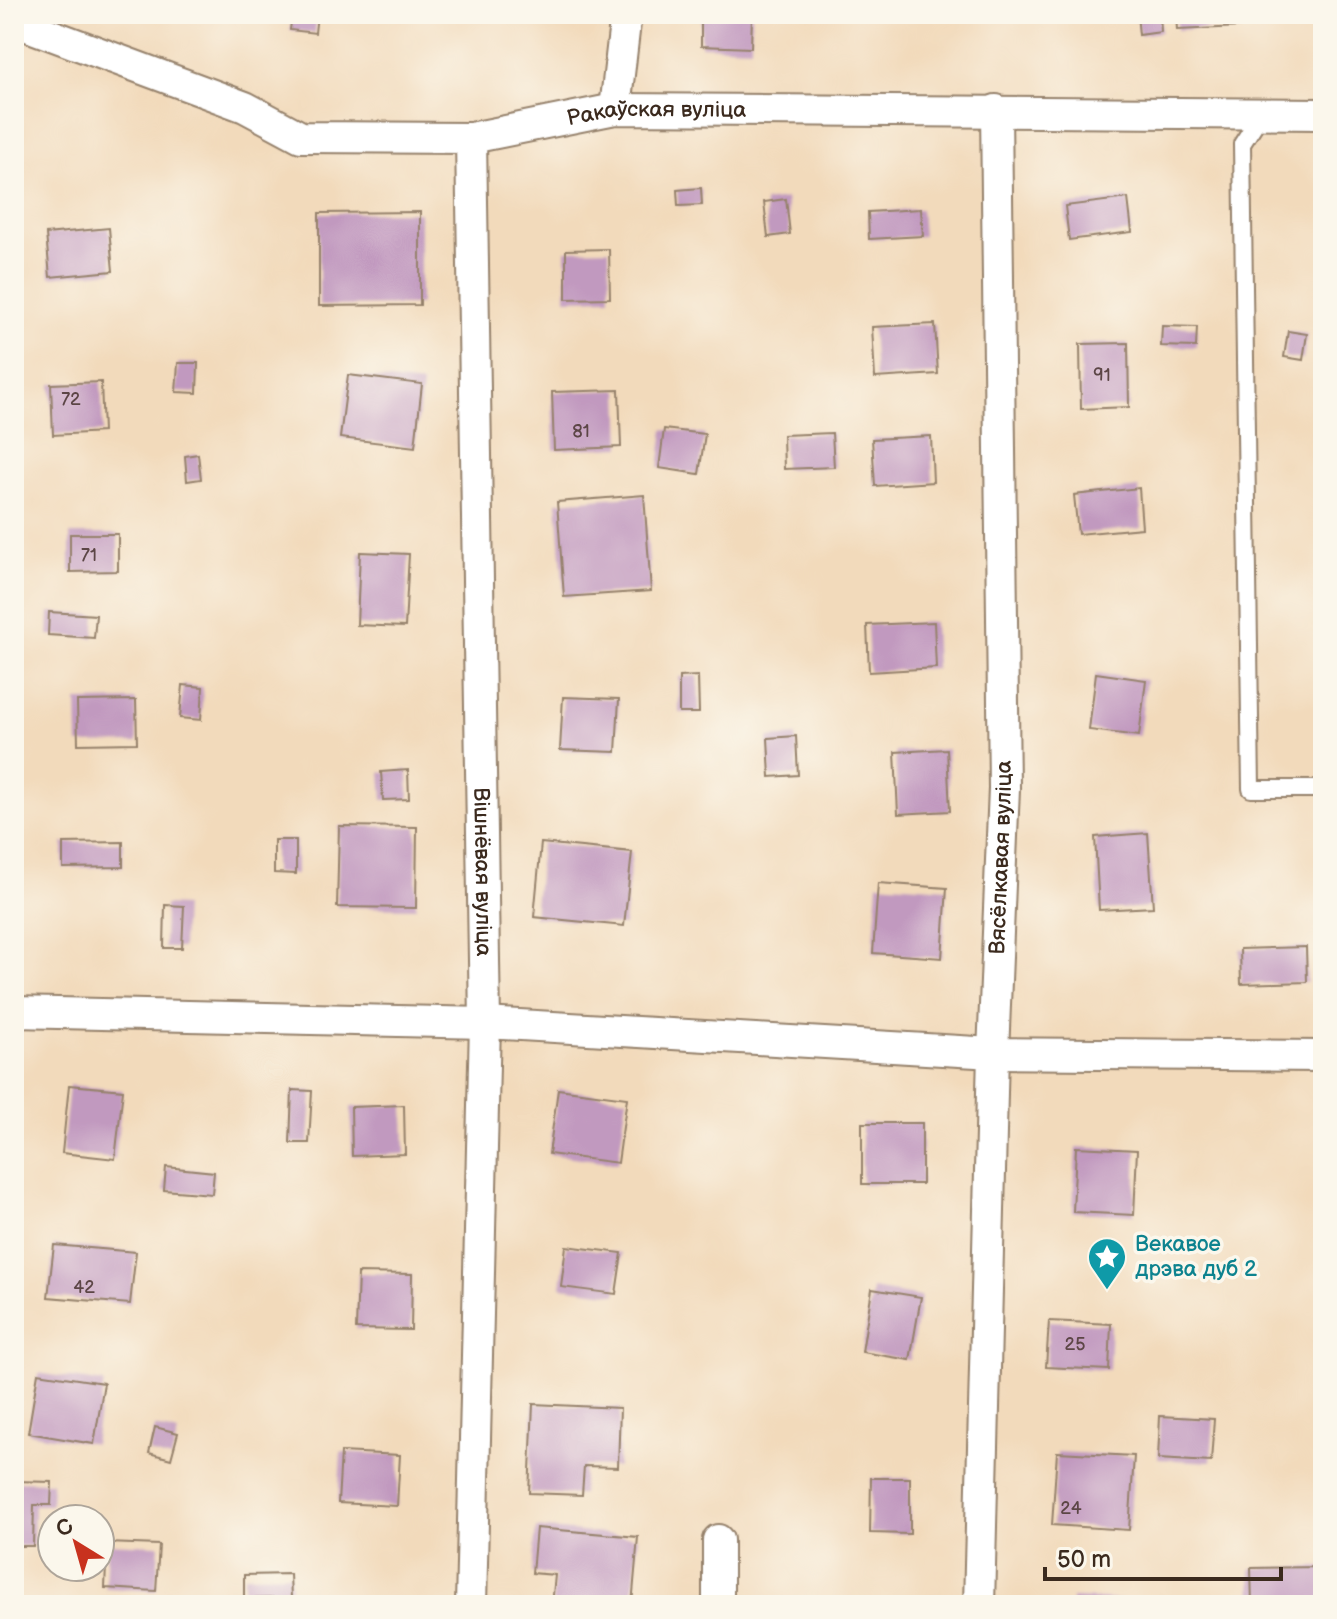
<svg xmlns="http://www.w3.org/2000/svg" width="1337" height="1619" font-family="'Balsamiq Sans',sans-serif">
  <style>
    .building { fill: #c199bf }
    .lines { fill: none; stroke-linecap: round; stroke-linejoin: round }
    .service-casing { stroke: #96826c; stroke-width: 20 }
    .minor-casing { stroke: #96826c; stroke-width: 34 }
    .service { stroke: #fff; stroke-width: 16 }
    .minor { stroke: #fff; stroke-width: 30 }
    .labels { text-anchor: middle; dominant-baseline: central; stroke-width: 7; stroke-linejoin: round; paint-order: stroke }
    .number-label { font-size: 18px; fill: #5c4646 }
    .street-label { font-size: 22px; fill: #3b2a1e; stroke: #fbf7ec }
    .culture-label { font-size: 22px; fill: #0d838f; stroke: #fbf7ec; text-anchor: start }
  </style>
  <rect width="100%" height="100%" fill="#fbf7ec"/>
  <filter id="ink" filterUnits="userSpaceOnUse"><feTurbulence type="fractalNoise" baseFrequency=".0125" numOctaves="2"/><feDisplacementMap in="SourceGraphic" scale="16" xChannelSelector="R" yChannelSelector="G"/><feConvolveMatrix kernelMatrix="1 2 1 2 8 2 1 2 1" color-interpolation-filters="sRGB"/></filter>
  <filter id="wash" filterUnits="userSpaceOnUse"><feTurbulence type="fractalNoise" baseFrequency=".006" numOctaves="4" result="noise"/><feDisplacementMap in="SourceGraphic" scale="32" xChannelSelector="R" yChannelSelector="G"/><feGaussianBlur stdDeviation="1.8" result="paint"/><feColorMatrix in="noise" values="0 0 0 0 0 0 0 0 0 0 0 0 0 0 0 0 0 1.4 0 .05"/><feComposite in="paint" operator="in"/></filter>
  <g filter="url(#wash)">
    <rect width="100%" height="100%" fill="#f2dabb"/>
    <g id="blocks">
      <!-- building -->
      <g class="building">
        <path d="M 292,14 L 317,14 L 315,33 L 290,30 Z"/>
        <path d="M 701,14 L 752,14 L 751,48 L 701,46 Z"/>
        <path d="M 1137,14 L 1160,14 L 1161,32 L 1139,35 Z"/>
        <path d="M 1176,14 L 1240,14 L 1240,27 L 1177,30 Z"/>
        <path d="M 701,188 L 702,205 L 678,206 L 677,190 Z"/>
        <path d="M 1128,198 L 1132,232 L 1069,240 L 1065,206 Z"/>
        <path d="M 786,199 L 790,234 L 768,237 L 764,202 Z"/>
        <path d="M 921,209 L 923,236 L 869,239 L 868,212 Z"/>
        <path d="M 420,212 L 420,305 L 319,306 L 319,213 Z"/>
        <path d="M 109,228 L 113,271 L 50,277 L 46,234 Z"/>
        <path d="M 609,249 L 610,298 L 566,299 L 566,250 Z"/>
        <path d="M 935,324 L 938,374 L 875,378 L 872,327 Z"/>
        <path d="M 1162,326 L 1197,327 L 1196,347 L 1161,346 Z"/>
        <path d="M 1288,331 L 1307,334 L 1303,360 L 1284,357 Z"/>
        <path d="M 1128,343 L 1129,407 L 1081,409 L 1080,344 Z"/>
        <path d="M 178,363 L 198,363 L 197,393 L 176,392 Z"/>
        <path d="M 348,375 L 422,384 L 415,447 L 340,438 Z"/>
        <path d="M 101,382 L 103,432 L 53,435 L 51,384 Z"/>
        <path d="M 619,390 L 621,447 L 554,450 L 552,392 Z"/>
        <path d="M 664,429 L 705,434 L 699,474 L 659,468 Z"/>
        <path d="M 832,433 L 834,467 L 784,469 L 783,435 Z"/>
        <path d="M 931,436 L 933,482 L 875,486 L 872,439 Z"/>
        <path d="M 198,454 L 201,479 L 187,481 L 185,456 Z"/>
        <path d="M 1139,488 L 1142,528 L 1078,534 L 1074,495 Z"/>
        <path d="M 644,495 L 651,591 L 564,597 L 557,502 Z"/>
        <path d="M 70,534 L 118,534 L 118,571 L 70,572 Z"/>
        <path d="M 360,552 L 409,554 L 405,627 L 357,625 Z"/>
        <path d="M 49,612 L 96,615 L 94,638 L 48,635 Z"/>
        <path d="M 934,622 L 936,668 L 869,672 L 867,625 Z"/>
        <path d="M 1096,673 L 1146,680 L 1139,736 L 1089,730 Z"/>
        <path d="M 698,676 L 699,713 L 679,713 L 679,677 Z"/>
        <path d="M 183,685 L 203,687 L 201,720 L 180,718 Z"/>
        <path d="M 563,697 L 619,699 L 616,752 L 560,750 Z"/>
        <path d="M 136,700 L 137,743 L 78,744 L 77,701 Z"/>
        <path d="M 796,736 L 798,775 L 770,777 L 768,738 Z"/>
        <path d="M 947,749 L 950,811 L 898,814 L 895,752 Z"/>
        <path d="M 408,770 L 409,799 L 383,800 L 381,772 Z"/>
        <path d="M 339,826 L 417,827 L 416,908 L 337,907 Z"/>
        <path d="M 1148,833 L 1153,907 L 1099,910 L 1095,837 Z"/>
        <path d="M 274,840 L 296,840 L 296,874 L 274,873 Z"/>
        <path d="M 123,842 L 123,867 L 63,868 L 63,843 Z"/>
        <path d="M 541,843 L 632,852 L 624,926 L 534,917 Z"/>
        <path d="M 878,883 L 947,888 L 942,958 L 873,953 Z"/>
        <path d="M 165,905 L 184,906 L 182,948 L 164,948 Z"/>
        <path d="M 1306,947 L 1307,982 L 1241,984 L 1240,949 Z"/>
        <path d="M 69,1085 L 123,1090 L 115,1159 L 62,1153 Z"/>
        <path d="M 558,1089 L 627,1098 L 618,1163 L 549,1154 Z"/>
        <path d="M 292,1090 L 312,1091 L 309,1143 L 290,1143 Z"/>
        <path d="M 404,1105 L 405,1154 L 352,1156 L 351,1107 Z"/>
        <rect x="862" y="1123" width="60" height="61"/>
        <path d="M 1076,1147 L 1137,1150 L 1134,1215 L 1073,1212 Z"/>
        <path d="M 166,1167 L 214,1172 L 212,1194 L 164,1190 Z"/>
        <path d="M 54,1245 L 136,1252 L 130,1304 L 48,1297 Z"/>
        <path d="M 566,1246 L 622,1253 L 616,1294 L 561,1287 Z"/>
        <path d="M 358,1273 L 412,1274 L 411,1330 L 356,1329 Z"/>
        <path d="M 872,1289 L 921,1297 L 910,1360 L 862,1352 Z"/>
        <path d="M 1049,1321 L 1111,1324 L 1109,1370 L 1046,1367 Z"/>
        <path d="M 38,1373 L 104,1383 L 94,1444 L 28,1433 Z"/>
        <path d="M 533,1404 L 620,1408 L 618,1467 L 584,1466 L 582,1495 L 529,1493 Z"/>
        <path d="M 1160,1416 L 1214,1419 L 1211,1462 L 1158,1459 Z"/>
        <path d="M 155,1427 L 178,1433 L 171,1459 L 149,1453 Z"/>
        <path d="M 341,1452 L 400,1455 L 397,1506 L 338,1503 Z"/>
        <path d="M 1057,1452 L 1134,1456 L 1129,1530 L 1052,1525 Z"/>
        <path d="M 871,1478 L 910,1478 L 910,1534 L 870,1533 Z"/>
        <path d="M 14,1481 L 52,1482 L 51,1505 L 34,1505 L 33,1546 L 14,1546 Z"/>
        <path d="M 536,1528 L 638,1537 L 632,1605 L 552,1605 L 555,1575 L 532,1573 Z"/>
        <path d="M 107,1543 L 159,1545 L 156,1591 L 105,1588 Z"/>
        <path d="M 1323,1567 L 1323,1605 L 1252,1605 L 1251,1568 Z"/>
        <path d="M 290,1574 L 291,1598 L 244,1599 L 244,1575 Z"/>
        <path d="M 1072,1598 L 1122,1600 L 1122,1605 L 1072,1605 Z"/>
      </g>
    </g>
  </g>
  <g filter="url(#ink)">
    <use href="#blocks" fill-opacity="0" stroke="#96826c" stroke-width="2"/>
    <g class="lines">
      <defs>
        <path id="service" d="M 1262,113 L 1242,144 L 1251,789 L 1323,789"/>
        <g id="minor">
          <path id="s1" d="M 14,21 L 245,107 L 301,137 L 471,138 L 615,109 L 1323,114"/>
          <path d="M 615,109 L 626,14"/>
          <path id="s2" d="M 471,138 L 485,1023 L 471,1605"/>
          <path d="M 14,1012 L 485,1023 L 993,1053 L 1323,1056"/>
          <path d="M 718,1540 L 718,1605"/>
          <path id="s3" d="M 979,1605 L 993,1053 L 1004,788 L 996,110"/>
        </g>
      </defs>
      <!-- service casing -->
      <use href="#service" class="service-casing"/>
      <!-- minor casing -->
      <use href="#minor" class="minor-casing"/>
      <!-- service -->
      <use href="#service" class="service"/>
      <!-- minor -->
      <use href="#minor" class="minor"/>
    </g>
  </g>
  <!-- icons -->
  <defs>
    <symbol id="sight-pin" viewBox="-11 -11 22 30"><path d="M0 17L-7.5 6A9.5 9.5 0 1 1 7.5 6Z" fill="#0f9aa8" stroke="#fbf7ec"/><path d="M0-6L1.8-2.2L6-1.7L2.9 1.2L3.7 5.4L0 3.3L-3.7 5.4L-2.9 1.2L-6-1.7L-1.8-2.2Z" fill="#fff"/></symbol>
  </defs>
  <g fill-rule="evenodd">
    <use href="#sight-pin" x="1085" y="1235" width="44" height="60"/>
  </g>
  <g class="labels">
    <!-- number labels -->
    <g class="number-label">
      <text x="1102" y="375">91</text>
      <text x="71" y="399">72</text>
      <text x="581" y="431">81</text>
      <text x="89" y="555">71</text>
      <text x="84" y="1287">42</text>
      <text x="1075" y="1344">25</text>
      <text x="1071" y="1508">24</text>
    </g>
    <!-- street labels -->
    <g class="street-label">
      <text stroke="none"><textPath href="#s1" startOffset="668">Ракаўская вуліца</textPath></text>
      <text stroke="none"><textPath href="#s3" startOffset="748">Вясёлкавая вуліца</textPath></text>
      <text stroke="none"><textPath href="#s2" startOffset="734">Вішнёвая вуліца</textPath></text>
    </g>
    <!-- culture labels -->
    <g class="culture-label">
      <text x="1135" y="1244">Векавое<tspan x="1135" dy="25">дрэва дуб 2</tspan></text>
    </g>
  </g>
  <!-- margin -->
  <rect width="1337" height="1619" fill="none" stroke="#fbf7ec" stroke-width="48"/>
  <!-- north arrow -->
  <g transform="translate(76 1543) rotate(323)"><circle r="38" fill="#fbf7ec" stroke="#aea59a" stroke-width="2"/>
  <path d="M0-6L14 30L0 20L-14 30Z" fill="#c8321e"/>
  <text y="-12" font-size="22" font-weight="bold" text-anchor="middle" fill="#3b2a1e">С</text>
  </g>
  <!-- scale -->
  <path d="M1045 1567v12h236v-12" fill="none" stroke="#3b2a1e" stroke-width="4"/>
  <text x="1057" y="1567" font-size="24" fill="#3b2a1e" stroke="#fbf7ec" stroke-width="6" paint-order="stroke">50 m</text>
</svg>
